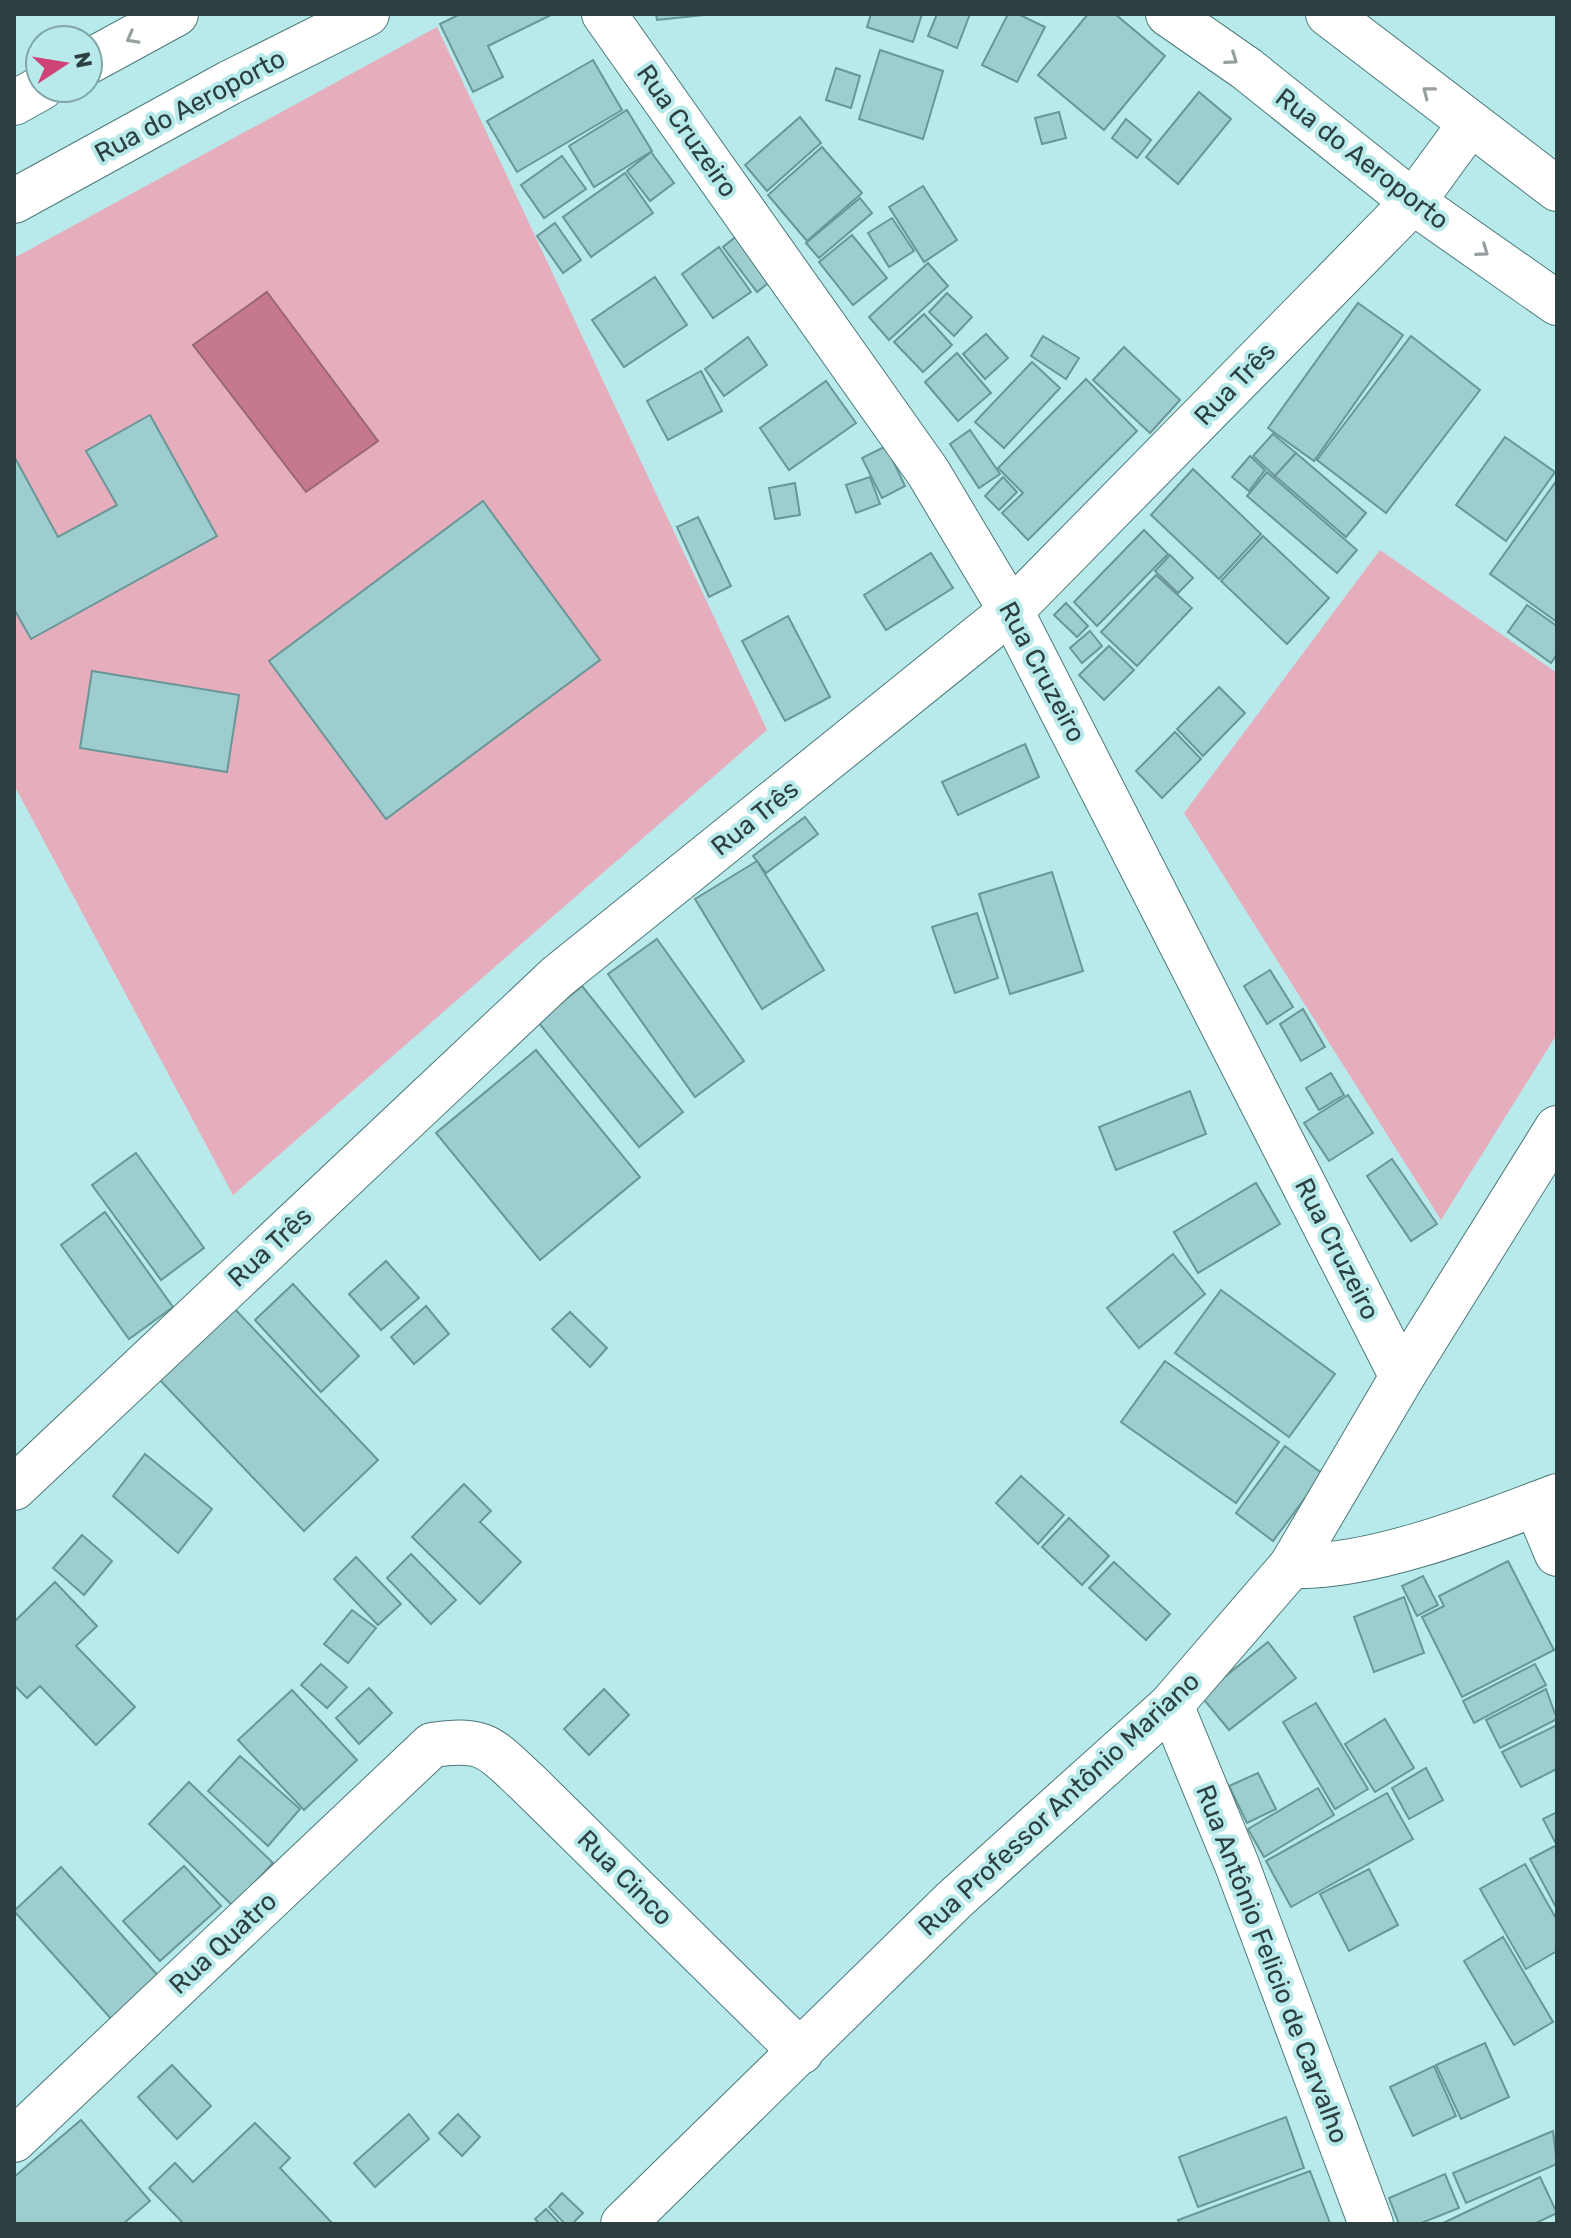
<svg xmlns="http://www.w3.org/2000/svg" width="1571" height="2238" font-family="Rubik,sans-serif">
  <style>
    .green { fill: #e6adbc }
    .water { fill: #c6788e; stroke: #986777; stroke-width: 2 }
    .building { fill: #9dcdcf; stroke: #699798; stroke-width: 2 }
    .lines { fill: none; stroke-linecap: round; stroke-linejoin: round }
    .minor-casing { stroke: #4c797b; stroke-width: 46 }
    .major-casing { stroke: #4c797b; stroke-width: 46 }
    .minor { stroke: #fff; stroke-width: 44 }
    .major { stroke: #fff; stroke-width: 44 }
    .oneway { stroke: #96a0a0 }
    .labels { text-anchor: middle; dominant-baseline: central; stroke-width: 8; stroke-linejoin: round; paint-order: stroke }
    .street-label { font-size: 26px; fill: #2d4041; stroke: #b9eaeb }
  </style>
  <rect width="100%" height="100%" fill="#b9eaeb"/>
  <!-- green -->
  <g class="green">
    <path d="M 437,27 L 767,730 L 233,1195 L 14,785 L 14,258 Z"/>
    <path d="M 1380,550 L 1557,673 L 1557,1034 L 1441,1220 L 1184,813 Z"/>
  </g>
  <!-- water -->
  <path class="water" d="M 267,292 L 378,441 L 306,492 L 193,345 Z"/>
  <!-- building -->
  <g class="building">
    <path d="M 460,14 L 553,14 L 488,46 L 503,77 L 473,92 L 440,24 Z"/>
    <path d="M 656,14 L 714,14 L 657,20 Z"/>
    <path d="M 871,14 L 922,14 L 913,42 L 867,27 Z"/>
    <path d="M 937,14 L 970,14 L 957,48 L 928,36 Z"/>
    <path d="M 1008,14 L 1018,14 L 1045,27 L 1017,82 L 982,65 Z"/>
    <path d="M 1088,14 L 1115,14 L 1165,56 L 1104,130 L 1038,75 Z"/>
    <path d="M 880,50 L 943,71 L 923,139 L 859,119 Z"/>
    <path d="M 593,60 L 622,110 L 517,172 L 487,121 Z"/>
    <path d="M 836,68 L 860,76 L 851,108 L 826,100 Z"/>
    <path d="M 1199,92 L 1231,119 L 1178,184 L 1146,157 Z"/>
    <path d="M 627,110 L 652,151 L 594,187 L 569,146 Z"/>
    <path d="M 1059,112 L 1066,138 L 1042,144 L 1035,118 Z"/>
    <path d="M 800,117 L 821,143 L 767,191 L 745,165 Z"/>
    <path d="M 1126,119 L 1151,140 L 1137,158 L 1112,138 Z"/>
    <path d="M 822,147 L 862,193 L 807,241 L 768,195 Z"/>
    <path d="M 651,152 L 674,183 L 650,201 L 627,171 Z"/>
    <path d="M 562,156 L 586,189 L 544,218 L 521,185 Z"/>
    <path d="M 625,173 L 653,213 L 591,257 L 563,217 Z"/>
    <path d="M 923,186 L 957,240 L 924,262 L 889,207 Z"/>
    <path d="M 860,198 L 872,213 L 819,258 L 806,243 Z"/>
    <path d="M 892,218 L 914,251 L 889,267 L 868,233 Z"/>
    <path d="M 555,223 L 581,260 L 563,273 L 537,236 Z"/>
    <path d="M 738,235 L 772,280 L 757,292 L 723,247 Z"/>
    <path d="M 852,235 L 887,278 L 853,305 L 819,262 Z"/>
    <path d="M 719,247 L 751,292 L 713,318 L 682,274 Z"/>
    <path d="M 928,263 L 948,286 L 889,340 L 869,317 Z"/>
    <path d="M 655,277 L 687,325 L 624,367 L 592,320 Z"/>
    <path d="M 947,293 L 972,317 L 954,336 L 929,312 Z"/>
    <path d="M 1358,303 L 1403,335 L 1314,461 L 1268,428 Z"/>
    <path d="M 924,314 L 952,345 L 923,372 L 894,342 Z"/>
    <path d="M 986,334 L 1008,358 L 985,379 L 963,354 Z"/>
    <path d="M 1043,336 L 1079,358 L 1066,379 L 1031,356 Z"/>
    <path d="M 1411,336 L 1480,390 L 1386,513 L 1317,460 Z"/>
    <path d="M 748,337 L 767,365 L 724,396 L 705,369 Z"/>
    <path d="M 1124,347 L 1180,400 L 1150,433 L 1093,380 Z"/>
    <path d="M 957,353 L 991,393 L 958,421 L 925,382 Z"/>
    <path d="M 1032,362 L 1060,388 L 1004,448 L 975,422 Z"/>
    <path d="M 701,371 L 722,411 L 668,440 L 647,401 Z"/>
    <path d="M 1086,379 L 1137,431 L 1028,540 L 1002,513 L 1023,493 L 998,468 Z"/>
    <path d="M 826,381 L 856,423 L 789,470 L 760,428 Z"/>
    <path d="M 150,415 L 217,536 L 31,639 L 14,609 L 14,456 L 58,537 L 117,505 L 86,451 Z"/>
    <path d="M 970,430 L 1000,474 L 979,488 L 950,444 Z"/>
    <path d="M 1273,434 L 1296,453 L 1275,476 L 1253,456 Z"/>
    <path d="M 1505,437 L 1555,472 L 1506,541 L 1456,505 Z"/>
    <path d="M 886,446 L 905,486 L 882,498 L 862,458 Z"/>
    <path d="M 1296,453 L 1366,513 L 1346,537 L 1275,476 Z"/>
    <path d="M 1250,456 L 1265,470 L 1249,491 L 1232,477 Z"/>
    <path d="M 1193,469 L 1261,534 L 1219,579 L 1151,515 Z"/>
    <path d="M 1267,472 L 1357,550 L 1337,573 L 1247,496 Z"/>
    <path d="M 870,477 L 880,504 L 856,513 L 846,485 Z"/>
    <path d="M 1003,477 L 1017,492 L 999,510 L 985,496 Z"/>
    <path d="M 1557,480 L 1557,622 L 1490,574 Z"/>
    <path d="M 795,483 L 800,515 L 775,519 L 769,488 Z"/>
    <path d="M 483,501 L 600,660 L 386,819 L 269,661 Z"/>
    <path d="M 698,517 L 731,586 L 709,597 L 677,527 Z"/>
    <path d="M 1144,530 L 1168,554 L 1097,626 L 1074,602 Z"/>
    <path d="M 1263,536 L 1329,598 L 1287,644 L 1221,581 Z"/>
    <path d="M 931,553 L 953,588 L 886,630 L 864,595 Z"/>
    <path d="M 1170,555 L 1193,578 L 1178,593 L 1155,571 Z"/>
    <path d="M 1156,575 L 1192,608 L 1137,666 L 1101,632 Z"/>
    <path d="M 1066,603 L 1088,626 L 1077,637 L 1054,615 Z"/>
    <path d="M 1527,605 L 1557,626 L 1557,654 L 1551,663 L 1508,632 Z"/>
    <path d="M 788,616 L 830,697 L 785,721 L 742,641 Z"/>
    <path d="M 1090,631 L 1102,646 L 1082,663 L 1070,648 Z"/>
    <path d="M 1109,646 L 1134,670 L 1104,700 L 1079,675 Z"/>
    <path d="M 92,671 L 239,695 L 227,772 L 80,748 Z"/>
    <path d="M 1219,687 L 1245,713 L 1203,756 L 1177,729 Z"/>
    <path d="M 1175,732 L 1201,759 L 1162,798 L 1136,771 Z"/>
    <path d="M 1025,744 L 1039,777 L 958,815 L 942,782 Z"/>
    <path d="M 805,817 L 818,834 L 766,873 L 753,856 Z"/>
    <path d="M 757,861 L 824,970 L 762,1009 L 695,899 Z"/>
    <path d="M 1052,872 L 1083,971 L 1010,994 L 979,894 Z"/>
    <path d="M 977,913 L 998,978 L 955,993 L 932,927 Z"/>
    <path d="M 657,939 L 744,1061 L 695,1097 L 608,974 Z"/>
    <path d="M 1270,970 L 1293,1007 L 1267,1024 L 1244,986 Z"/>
    <path d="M 582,986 L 683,1112 L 639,1147 L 538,1022 Z"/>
    <path d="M 1303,1009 L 1325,1047 L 1301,1061 L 1280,1024 Z"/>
    <path d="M 536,1050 L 640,1177 L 540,1260 L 436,1133 Z"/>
    <path d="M 1331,1073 L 1344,1095 L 1319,1110 L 1306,1088 Z"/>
    <path d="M 1190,1091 L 1206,1134 L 1116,1170 L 1099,1127 Z"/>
    <path d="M 1348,1095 L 1373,1133 L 1329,1161 L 1304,1123 Z"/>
    <path d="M 136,1153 L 204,1248 L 161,1280 L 92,1185 Z"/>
    <path d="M 1392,1159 L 1437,1224 L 1411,1241 L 1367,1176 Z"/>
    <path d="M 1256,1183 L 1280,1224 L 1198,1273 L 1174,1232 Z"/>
    <path d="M 105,1212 L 173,1307 L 129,1339 L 61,1245 Z"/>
    <path d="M 1173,1254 L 1205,1294 L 1139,1348 L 1107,1308 Z"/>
    <path d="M 386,1261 L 419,1298 L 381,1330 L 349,1294 Z"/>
    <path d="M 293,1284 L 359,1356 L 321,1392 L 255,1320 Z"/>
    <path d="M 1221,1290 L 1335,1374 L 1289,1437 L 1175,1353 Z"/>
    <path d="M 231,1305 L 378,1460 L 304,1531 L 157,1377 Z"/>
    <path d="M 426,1306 L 449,1334 L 414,1364 L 391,1337 Z"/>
    <path d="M 570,1312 L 607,1348 L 590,1367 L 552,1329 Z"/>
    <path d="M 1165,1361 L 1279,1442 L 1236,1503 L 1121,1422 Z"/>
    <path d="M 1285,1446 L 1323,1474 L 1273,1541 L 1236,1513 Z"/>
    <path d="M 145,1454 L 212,1509 L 178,1553 L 113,1496 Z"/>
    <path d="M 1021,1476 L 1064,1515 L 1038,1544 L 996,1503 Z"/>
    <path d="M 464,1484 L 491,1511 L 480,1522 L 521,1562 L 480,1604 L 412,1537 Z"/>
    <path d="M 1069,1518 L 1109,1556 L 1082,1585 L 1042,1547 Z"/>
    <path d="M 82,1535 L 112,1561 L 84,1595 L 53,1568 Z"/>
    <path d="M 411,1554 L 456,1600 L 431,1624 L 387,1578 Z"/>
    <path d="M 356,1557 L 401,1604 L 378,1625 L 334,1579 Z"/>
    <path d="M 1508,1561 L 1554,1650 L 1462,1697 L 1422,1617 L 1444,1606 L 1439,1596 Z"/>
    <path d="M 1114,1562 L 1170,1614 L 1146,1640 L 1089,1588 Z"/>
    <path d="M 1423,1576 L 1438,1605 L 1417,1616 L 1402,1586 Z"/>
    <path d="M 55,1582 L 97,1626 L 76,1646 L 135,1707 L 96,1745 L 40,1686 L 27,1698 L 14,1685 L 14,1622 Z"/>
    <path d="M 1404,1597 L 1424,1653 L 1374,1672 L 1354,1617 Z"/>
    <path d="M 352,1610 L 376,1628 L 348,1663 L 324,1644 Z"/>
    <path d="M 1268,1642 L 1296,1678 L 1229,1730 L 1201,1696 Z"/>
    <path d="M 321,1664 L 347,1687 L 327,1708 L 301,1685 Z"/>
    <path d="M 1535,1664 L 1546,1685 L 1474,1723 L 1463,1701 Z"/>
    <path d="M 369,1688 L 392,1713 L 359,1744 L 336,1718 Z"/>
    <path d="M 604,1689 L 629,1715 L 589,1755 L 564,1729 Z"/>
    <path d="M 1546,1689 L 1557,1719 L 1500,1748 L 1486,1720 Z"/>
    <path d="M 292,1690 L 357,1760 L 304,1810 L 238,1740 Z"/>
    <path d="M 1316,1703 L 1368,1789 L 1335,1809 L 1283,1722 Z"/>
    <path d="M 1385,1719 L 1414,1768 L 1375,1792 L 1345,1744 Z"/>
    <path d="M 1557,1725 L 1557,1769 L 1521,1787 L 1502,1752 Z"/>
    <path d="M 240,1756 L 300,1809 L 268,1846 L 208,1791 Z"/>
    <path d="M 1426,1768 L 1443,1800 L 1409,1819 L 1392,1788 Z"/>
    <path d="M 1258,1773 L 1276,1809 L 1247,1823 L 1229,1786 Z"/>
    <path d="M 189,1782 L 273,1863 L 233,1906 L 149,1824 Z"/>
    <path d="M 1318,1788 L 1334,1815 L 1264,1857 L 1248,1829 Z"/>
    <path d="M 1387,1793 L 1413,1839 L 1291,1907 L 1266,1861 Z"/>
    <path d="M 1557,1812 L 1557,1841 L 1555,1842 L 1543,1819 Z"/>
    <path d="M 1557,1845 L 1557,1909 L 1530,1859 Z"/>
    <path d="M 1525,1864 L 1557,1920 L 1557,1951 L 1526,1969 L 1480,1889 Z"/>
    <path d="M 184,1866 L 221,1906 L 160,1961 L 123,1921 Z"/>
    <path d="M 61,1867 L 161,1979 L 114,2022 L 14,1911 Z"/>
    <path d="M 1369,1869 L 1398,1925 L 1349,1951 L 1320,1894 Z"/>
    <path d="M 1503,1937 L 1553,2022 L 1514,2045 L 1464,1961 Z"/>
    <path d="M 1485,2043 L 1509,2097 L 1461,2119 L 1436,2065 Z"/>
    <path d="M 172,2065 L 211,2106 L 177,2139 L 138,2097 Z"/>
    <path d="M 1434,2066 L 1456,2116 L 1413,2136 L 1390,2087 Z"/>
    <path d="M 409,2114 L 429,2139 L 375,2187 L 354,2163 Z"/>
    <path d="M 458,2114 L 480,2137 L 462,2156 L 439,2133 Z"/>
    <path d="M 1286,2117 L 1304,2168 L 1198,2207 L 1179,2157 Z"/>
    <path d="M 81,2120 L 150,2201 L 123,2224 L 14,2224 L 14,2177 Z"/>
    <path d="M 255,2123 L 290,2158 L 280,2168 L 333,2224 L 184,2224 L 149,2188 L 175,2163 L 193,2182 Z"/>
    <path d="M 1553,2131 L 1557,2164 L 1466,2203 L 1453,2173 Z"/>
    <path d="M 1310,2171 L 1330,2223 L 1180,2224 L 1178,2220 Z"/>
    <path d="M 1445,2174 L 1459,2208 L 1419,2224 L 1399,2224 L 1389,2198 Z"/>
    <path d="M 1540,2177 L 1557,2213 L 1534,2224 L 1441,2224 Z"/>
    <path d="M 562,2193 L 583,2213 L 572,2224 L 565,2224 L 549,2207 Z"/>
    <path d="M 546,2209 L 560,2224 L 540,2224 L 535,2219 Z"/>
  </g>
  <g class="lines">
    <defs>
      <g id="minor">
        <path d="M 604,14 L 928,472 L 1011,611 L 1402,1377"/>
        <path d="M 14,1488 L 557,977 L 1011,611 L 1413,202 L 1470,124"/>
        <path d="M 1536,1504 L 1557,1554"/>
        <path d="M 1291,1566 C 1371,1569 1481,1525 1557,1496"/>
        <path d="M 1171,1705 L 1237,1865 L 1371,2224"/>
        <path d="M 14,2140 L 432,1745 C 486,1737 490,1748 528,1783 L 801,2052"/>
        <path d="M 623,2224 L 954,1900 L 1171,1705 L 1291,1566 L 1402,1377 L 1557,1128"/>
      </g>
      <g id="major">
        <path d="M 1168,14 L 1247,69 L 1413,202 L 1557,303"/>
        <path d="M 1328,14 L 1557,189"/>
        <path d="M 88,62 L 176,14"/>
        <path d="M 14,103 L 41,88"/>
        <path d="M 14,201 L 229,83 L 367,14"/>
      </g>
    </defs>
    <!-- minor casing -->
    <use href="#minor" class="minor-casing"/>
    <!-- major casing -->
    <use href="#major" class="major-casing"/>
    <!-- minor -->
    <use href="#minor" class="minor"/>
    <!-- major -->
    <use href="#major" class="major"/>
  </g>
  <!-- one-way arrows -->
  <defs><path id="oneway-chevron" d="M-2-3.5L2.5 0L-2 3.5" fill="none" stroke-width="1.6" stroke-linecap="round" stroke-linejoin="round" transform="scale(2)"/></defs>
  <g class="oneway">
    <use href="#oneway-chevron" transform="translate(132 38) rotate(151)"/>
    <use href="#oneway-chevron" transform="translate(1232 59) rotate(35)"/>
    <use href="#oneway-chevron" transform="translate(1428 92) rotate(-142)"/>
    <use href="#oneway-chevron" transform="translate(1483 251) rotate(35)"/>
  </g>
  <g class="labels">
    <!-- street labels -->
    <g class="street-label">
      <text transform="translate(190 106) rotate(-28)">Rua do Aeroporto</text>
      <text transform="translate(687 131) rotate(55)">Rua Cruzeiro</text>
      <text transform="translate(1362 159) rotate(38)">Rua do Aeroporto</text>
      <text transform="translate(1235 384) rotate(-46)">Rua Três</text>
      <text transform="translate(1042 672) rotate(62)">Rua Cruzeiro</text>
      <text transform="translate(755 818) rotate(-39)">Rua Três</text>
      <text transform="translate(270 1247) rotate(-43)">Rua Três</text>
      <text transform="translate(1337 1249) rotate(63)">Rua Cruzeiro</text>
      <text transform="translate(1059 1804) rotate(-43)">Rua Professor Antônio Mariano</text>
      <text transform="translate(625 1878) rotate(45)">Rua Cinco</text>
      <text transform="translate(223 1943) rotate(-43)">Rua Quatro</text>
      <text transform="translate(1272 1964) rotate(69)">Rua Antônio Felicio de Carvalho</text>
    </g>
  </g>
  <!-- border -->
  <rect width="1571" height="2238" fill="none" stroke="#2d4041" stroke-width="32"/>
  <!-- north arrow -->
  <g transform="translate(64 64) rotate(78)"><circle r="38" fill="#b9eaeb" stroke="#81a6a7" stroke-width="2"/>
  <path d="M0-6L14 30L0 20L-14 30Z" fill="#cf4376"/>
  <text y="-12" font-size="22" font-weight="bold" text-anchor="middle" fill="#2d4041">N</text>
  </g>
</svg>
